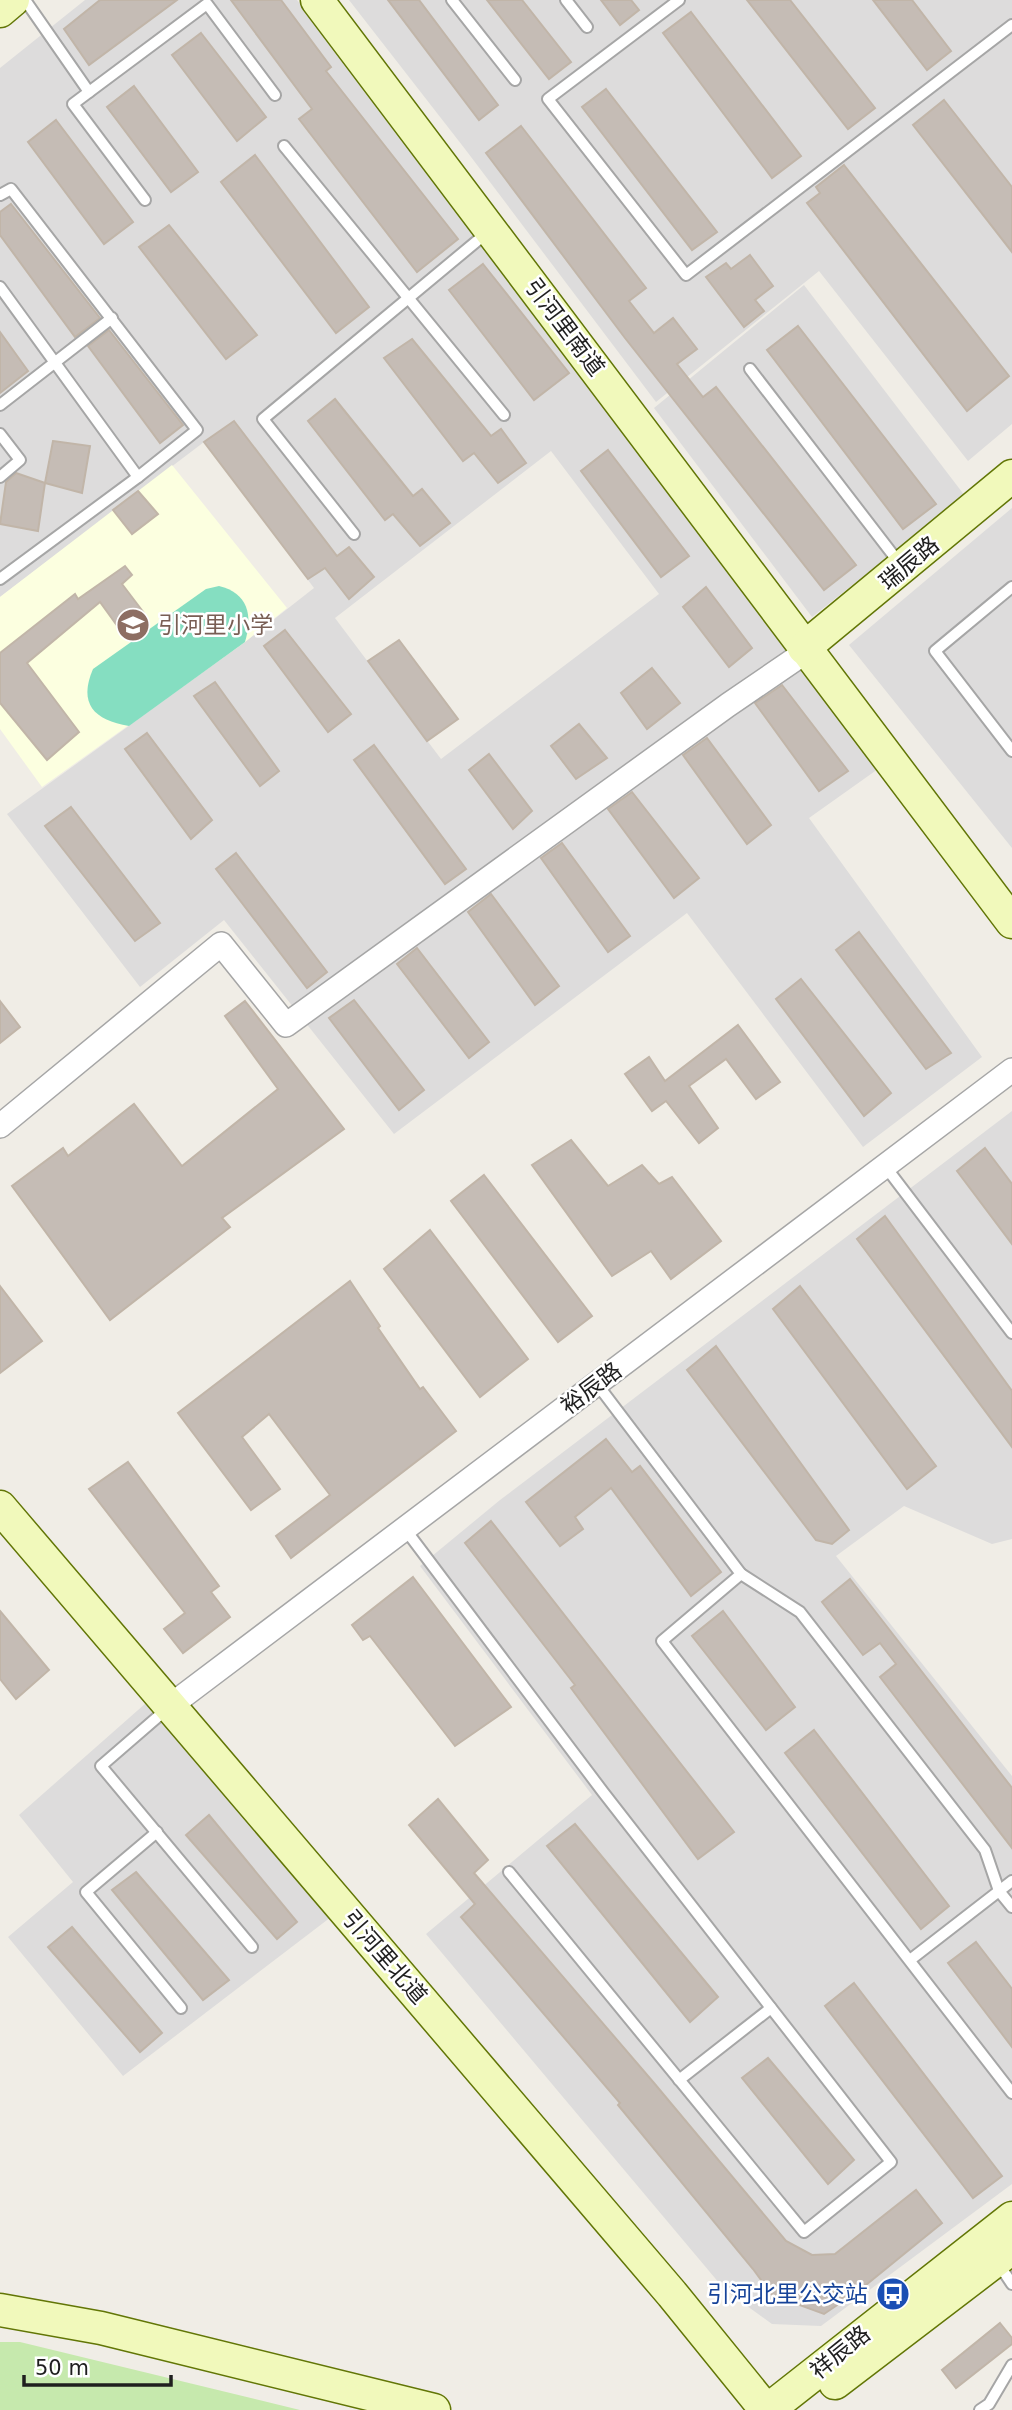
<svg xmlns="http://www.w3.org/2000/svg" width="1012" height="2410" font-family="'DejaVu Sans','Noto Sans SC',sans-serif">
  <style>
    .residential { fill: #dddcdc; fill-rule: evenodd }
    .education { fill: #fcffe0 }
    .grass { fill: #c6e9ad }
    .pitch { fill: #85dec1 }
    .building { fill: #c5bcb5; stroke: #c1b5a8; stroke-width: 2 }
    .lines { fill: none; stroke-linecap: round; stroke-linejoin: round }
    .lane-casing { stroke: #a6a6a6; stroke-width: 14 }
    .street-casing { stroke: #a6a6a6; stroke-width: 26 }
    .secondary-casing { stroke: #627606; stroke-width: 35 }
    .lane { stroke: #fff; stroke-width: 10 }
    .street { stroke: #fff; stroke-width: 23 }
    .secondary { stroke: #f1f9bb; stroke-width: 32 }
    .labels { text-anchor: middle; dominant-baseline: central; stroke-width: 5; stroke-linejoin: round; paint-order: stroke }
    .street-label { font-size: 23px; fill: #1f1f1f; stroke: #fff }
    .education-label { font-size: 23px; fill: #785e54; stroke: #fff; text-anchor: start }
    .transit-label { font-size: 23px; fill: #164399; stroke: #fff; text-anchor: end }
  </style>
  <rect width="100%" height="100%" fill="#f0ede6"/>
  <!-- residential -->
  <g class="residential">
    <path d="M 85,0 L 297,0 L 716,551 L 878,769 L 809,818 L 982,1057 L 863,1147 L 687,913 L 394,1134 L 224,920 L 140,987 L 7,814 L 245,642 L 314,588 L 204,442 L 0,597 L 0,68 ZM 551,451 L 659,594 L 441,759 L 335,618 Z"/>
    <path d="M 349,0 L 1012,0 L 1012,424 L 968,461 L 819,271 L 656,402 L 465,149 Z"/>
    <path d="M 804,285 L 965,496 L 812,617 L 654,408 Z"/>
    <path d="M 1012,508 L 1012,848 L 849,645 Z"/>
    <path d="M 1012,1111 L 1012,1539 L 992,1544 L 904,1506 L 836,1556 L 1012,1776 L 1012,2184 L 821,2326 L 772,2324 L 725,2290 L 426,1934 L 592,1795 L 420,1566 L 500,1500 Z"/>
    <path d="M 146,1703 L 331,1917 L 123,2076 L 8,1937 L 73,1882 L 19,1815 Z"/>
  </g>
  <!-- education -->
  <path class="education" d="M 172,465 L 287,608 L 245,642 L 42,787 L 0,729 L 0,597 Z"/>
  <!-- grass -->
  <path class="grass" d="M 0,2342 L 20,2342 L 300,2410 L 0,2410 Z"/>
  <!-- pitch -->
  <path class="pitch" d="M 219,586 C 248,593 253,615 245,642 L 129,726 C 94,720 78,704 93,669 L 206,589 Z"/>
  <!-- building -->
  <g class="building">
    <path d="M 100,0 L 177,0 L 89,65 L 64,29 Z"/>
    <path d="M 231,0 L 281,0 L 331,67 L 326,71 L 458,239 L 417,272 L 299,119 L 312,109 Z"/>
    <path d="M 388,0 L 419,0 L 498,105 L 479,120 Z"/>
    <path d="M 487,0 L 522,0 L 571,62 L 549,79 Z"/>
    <path d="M 601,0 L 631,0 L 639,10 L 620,25 Z"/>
    <path d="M 747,0 L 790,0 L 875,108 L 848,129 Z"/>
    <path d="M 873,0 L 912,0 L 951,51 L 927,70 Z"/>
    <path d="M 691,12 L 801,156 L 772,178 L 663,33 Z"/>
    <path d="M 201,33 L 266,117 L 237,141 L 172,55 Z"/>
    <path d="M 134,86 L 198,172 L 171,192 L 107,107 Z"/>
    <path d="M 606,89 L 717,232 L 692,250 L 582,107 Z"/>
    <path d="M 944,100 L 1012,187 L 1012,252 L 913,125 Z"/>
    <path d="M 56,120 L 133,222 L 104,244 L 28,142 Z"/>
    <path d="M 521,126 L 646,288 L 629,301 L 654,333 L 673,318 L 697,349 L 677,364 L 703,397 L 716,387 L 856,565 L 824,590 L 625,338 L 486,153 Z"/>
    <path d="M 255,155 L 369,307 L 336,333 L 221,182 Z"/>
    <path d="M 844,165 L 1009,376 L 967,411 L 807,203 L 820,193 L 816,187 Z"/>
    <path d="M 11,204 L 100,318 L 75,337 L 0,235 L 0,212 Z"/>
    <path d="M 169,225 L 257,335 L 226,359 L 139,247 Z"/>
    <path d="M 750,255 L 773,286 L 755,300 L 764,311 L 744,327 L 706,277 L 726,263 L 731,269 Z"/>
    <path d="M 483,264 L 569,373 L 534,400 L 449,290 Z"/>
    <path d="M 798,326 L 936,504 L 903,529 L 767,350 Z"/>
    <path d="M 109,330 L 183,425 L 160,443 L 88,346 Z"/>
    <path d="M 0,332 L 28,371 L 0,393 Z"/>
    <path d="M 412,339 L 491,436 L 501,429 L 526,463 L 498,483 L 474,453 L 463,461 L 384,358 Z"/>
    <path d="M 335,399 L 413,496 L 422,489 L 450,523 L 420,546 L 393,514 L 385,520 L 308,421 Z"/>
    <path d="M 234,421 L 337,556 L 349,547 L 374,577 L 349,599 L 325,568 L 308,579 L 204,442 Z"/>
    <path d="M 53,441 L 90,446 L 82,493 L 45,483 Z"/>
    <path d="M 608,450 L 689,556 L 661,577 L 581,471 Z"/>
    <path d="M 16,473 L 45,483 L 38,531 L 0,524 L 6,482 Z"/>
    <path d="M 138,491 L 158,514 L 132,534 L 113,510 Z"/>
    <path d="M 125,566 L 132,575 L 122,584 L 144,613 L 121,631 L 100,602 L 27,663 L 79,732 L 47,760 L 0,703 L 0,653 L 75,594 L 78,599 Z"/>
    <path d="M 706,587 L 752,648 L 729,667 L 683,607 Z"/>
    <path d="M 285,630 L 351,714 L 328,732 L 264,646 Z"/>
    <path d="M 399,640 L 458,719 L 427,741 L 368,661 Z"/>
    <path d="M 652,668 L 680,703 L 647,729 L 621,693 Z"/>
    <path d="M 215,682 L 279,771 L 260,786 L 194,696 Z"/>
    <path d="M 782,685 L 848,771 L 819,791 L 755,703 Z"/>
    <path d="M 579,724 L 607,758 L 576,779 L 551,746 Z"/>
    <path d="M 147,733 L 212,820 L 191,839 L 125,749 Z"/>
    <path d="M 707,738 L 771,825 L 747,844 L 683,755 Z"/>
    <path d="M 374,745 L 466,869 L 445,884 L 354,760 Z"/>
    <path d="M 489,754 L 532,811 L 513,829 L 469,770 Z"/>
    <path d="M 632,792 L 699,878 L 674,898 L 608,809 Z"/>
    <path d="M 71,807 L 160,923 L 135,941 L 45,826 Z"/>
    <path d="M 562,843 L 630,936 L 608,952 L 541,858 Z"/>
    <path d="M 236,853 L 327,972 L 307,988 L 216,869 Z"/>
    <path d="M 491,894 L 559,986 L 535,1005 L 468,912 Z"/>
    <path d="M 859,932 L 951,1053 L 926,1069 L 836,950 Z"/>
    <path d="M 417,948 L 489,1042 L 469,1058 L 397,964 Z"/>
    <path d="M 801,979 L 891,1093 L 864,1116 L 776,999 Z"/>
    <path d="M 354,1000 L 424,1090 L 399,1110 L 329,1018 Z"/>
    <path d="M 0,1001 L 20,1027 L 0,1043 Z"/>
    <path d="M 245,1001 L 344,1129 L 222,1218 L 230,1227 L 110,1320 L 12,1186 L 63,1148 L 68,1156 L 134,1104 L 182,1166 L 278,1089 L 225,1016 Z"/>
    <path d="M 738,1025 L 780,1082 L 756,1099 L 726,1059 L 689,1086 L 718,1128 L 699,1143 L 666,1101 L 652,1111 L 625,1074 L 649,1057 L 665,1081 Z"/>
    <path d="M 571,1140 L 608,1186 L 642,1165 L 659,1184 L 672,1177 L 721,1241 L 671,1279 L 651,1251 L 612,1276 L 532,1165 Z"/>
    <path d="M 985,1148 L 1012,1184 L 1012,1244 L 957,1171 Z"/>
    <path d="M 484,1175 L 592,1316 L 558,1342 L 451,1201 Z"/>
    <path d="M 885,1216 L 1012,1391 L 1012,1447 L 857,1239 Z"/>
    <path d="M 430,1230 L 528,1359 L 480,1397 L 384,1269 Z"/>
    <path d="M 350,1281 L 380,1326 L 378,1328 L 420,1389 L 423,1387 L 456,1431 L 291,1558 L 276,1536 L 330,1495 L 269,1414 L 242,1437 L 280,1489 L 251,1510 L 178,1413 Z"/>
    <path d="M 0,1286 L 42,1341 L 0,1373 Z"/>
    <path d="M 800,1286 L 936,1466 L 907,1489 L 773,1309 Z"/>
    <path d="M 716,1346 L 849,1530 L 832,1544 L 816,1540 L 687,1370 Z"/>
    <path d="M 606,1439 L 632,1472 L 640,1466 L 721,1572 L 691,1596 L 611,1488 L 575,1517 L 583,1529 L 560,1546 L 526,1502 Z"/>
    <path d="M 128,1462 L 219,1586 L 211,1592 L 230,1617 L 183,1653 L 164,1629 L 185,1613 L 89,1489 Z"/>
    <path d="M 491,1521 L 734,1832 L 698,1859 L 571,1688 L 575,1685 L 465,1543 Z"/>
    <path d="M 413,1577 L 511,1707 L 455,1746 L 370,1636 L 363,1640 L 352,1625 Z"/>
    <path d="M 850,1579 L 1012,1788 L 1012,1848 L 880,1677 L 896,1664 L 880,1643 L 863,1655 L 822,1602 Z"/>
    <path d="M 0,1611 L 49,1670 L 16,1699 L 0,1679 Z"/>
    <path d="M 723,1611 L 795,1707 L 766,1730 L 692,1636 Z"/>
    <path d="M 814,1730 L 949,1906 L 921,1929 L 785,1753 Z"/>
    <path d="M 438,1799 L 488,1860 L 474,1873 L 654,2083 L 786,2241 L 812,2255 L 835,2254 L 916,2190 L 942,2223 L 861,2289 L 824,2314 L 772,2295 L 753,2269 L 618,2105 L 620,2103 L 461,1917 L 475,1904 L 409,1825 Z"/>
    <path d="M 209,1815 L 297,1922 L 277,1939 L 186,1835 Z"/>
    <path d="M 575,1824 L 718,1997 L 690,2022 L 547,1846 Z"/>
    <path d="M 136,1872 L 229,1980 L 203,2000 L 112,1890 Z"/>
    <path d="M 72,1927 L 162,2033 L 140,2052 L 48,1947 Z"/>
    <path d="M 976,1942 L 1012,1989 L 1012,2047 L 948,1963 Z"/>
    <path d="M 854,1983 L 1002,2176 L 973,2198 L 825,2006 Z"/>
    <path d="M 768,2058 L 854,2160 L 828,2184 L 742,2078 Z"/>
    <path d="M 1000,2323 L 1012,2338 L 1012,2344 L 956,2388 L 942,2370 Z"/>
  </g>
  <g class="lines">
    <defs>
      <g id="lane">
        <path d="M 25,0 L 89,92 L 207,4 L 275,95"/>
        <path d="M 452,0 L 515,80"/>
        <path d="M 566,0 L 587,27"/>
        <path d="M 679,0 L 548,99 L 686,275 L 1012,25"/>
        <path d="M 89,92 L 73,104 L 145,200"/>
        <path d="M 284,146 L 504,415"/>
        <path d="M 0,195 L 11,189 L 197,430 L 138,477"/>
        <path d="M 0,287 L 138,477 L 0,579"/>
        <path d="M 750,369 L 900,564"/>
        <path d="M 0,405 L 112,318"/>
        <path d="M 0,434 L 20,460 L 0,477"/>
        <path d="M 354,534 L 263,419 L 489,231"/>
        <path d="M 1012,587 L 935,651 L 1012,751"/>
        <path d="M 885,1166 L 1012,1333"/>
        <path d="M 597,1384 L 741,1574 L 662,1641 L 1012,2093"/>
        <path d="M 405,1529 L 603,1792 L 891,2162 L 804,2232 L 509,1872"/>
        <path d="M 741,1574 L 800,1612 L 985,1850 L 999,1891 L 1012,1907"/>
        <path d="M 168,1708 L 101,1766 L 252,1947"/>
        <path d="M 157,1832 L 86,1892 L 181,2008"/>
        <path d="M 910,1960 L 1012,1881"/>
        <path d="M 679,2080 L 771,2008"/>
        <path d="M 998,2263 L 1012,2284"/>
        <path d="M 980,2410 L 989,2404 L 1012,2365"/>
      </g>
      <g id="street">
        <path d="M 0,1126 L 221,944 L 286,1025 L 728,705 L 807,651"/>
        <path d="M 170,1706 L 1012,1070"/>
      </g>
      <g id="secondary">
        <path d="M 317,0 L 1012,922"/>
        <path d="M 0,11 L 13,0"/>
        <path d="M 804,648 L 1012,476"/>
        <path d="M 0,1507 L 672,2294 L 766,2410"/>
        <path d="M 0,2310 L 101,2328 L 434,2410"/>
        <path d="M 835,2383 L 1012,2248"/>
        <path d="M 768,2410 L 1012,2218"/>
      </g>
    </defs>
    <!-- lane casing -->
    <use href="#lane" class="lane-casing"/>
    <!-- street casing -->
    <use href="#street" class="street-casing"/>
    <!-- secondary casing -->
    <use href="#secondary" class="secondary-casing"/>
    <!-- lane -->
    <use href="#lane" class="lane"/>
    <!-- street -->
    <use href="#street" class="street"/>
    <!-- secondary -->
    <use href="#secondary" class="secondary"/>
  </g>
  <!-- icons -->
  <defs>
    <symbol id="school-disc" viewBox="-11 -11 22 22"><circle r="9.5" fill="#8d6e63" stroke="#fff"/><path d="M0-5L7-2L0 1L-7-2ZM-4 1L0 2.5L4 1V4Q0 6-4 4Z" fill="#fff"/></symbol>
    <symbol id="bus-disc" viewBox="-11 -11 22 22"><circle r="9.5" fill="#1a4fb4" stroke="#fff"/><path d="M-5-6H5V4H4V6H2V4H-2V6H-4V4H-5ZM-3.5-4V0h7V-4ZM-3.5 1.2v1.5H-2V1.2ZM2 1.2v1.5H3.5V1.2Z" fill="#fff"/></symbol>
  </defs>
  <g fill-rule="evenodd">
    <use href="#school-disc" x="114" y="606" width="38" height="38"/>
    <use href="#bus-disc" x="874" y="2275" width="38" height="38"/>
  </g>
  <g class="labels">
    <!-- street labels -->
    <g class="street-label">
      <text transform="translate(565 327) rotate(53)">引河里南道</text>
      <text transform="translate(909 563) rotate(-40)">瑞辰路</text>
      <text transform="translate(591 1388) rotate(-37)">裕辰路</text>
      <text transform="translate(385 1957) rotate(49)">引河里北道</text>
      <text transform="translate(840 2352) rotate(-39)">祥辰路</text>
    </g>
    <!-- education labels -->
    <g class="education-label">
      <text x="158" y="625">引河里小学</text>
    </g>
    <!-- transit labels -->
    <g class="transit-label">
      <text x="868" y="2294">引河北里公交站</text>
    </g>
  </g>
  <!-- scale -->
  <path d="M24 2375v10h147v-10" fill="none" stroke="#1f1f1f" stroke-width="3.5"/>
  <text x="35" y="2375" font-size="21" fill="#1f1f1f" stroke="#ffffff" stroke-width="5" paint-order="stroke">50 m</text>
</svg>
